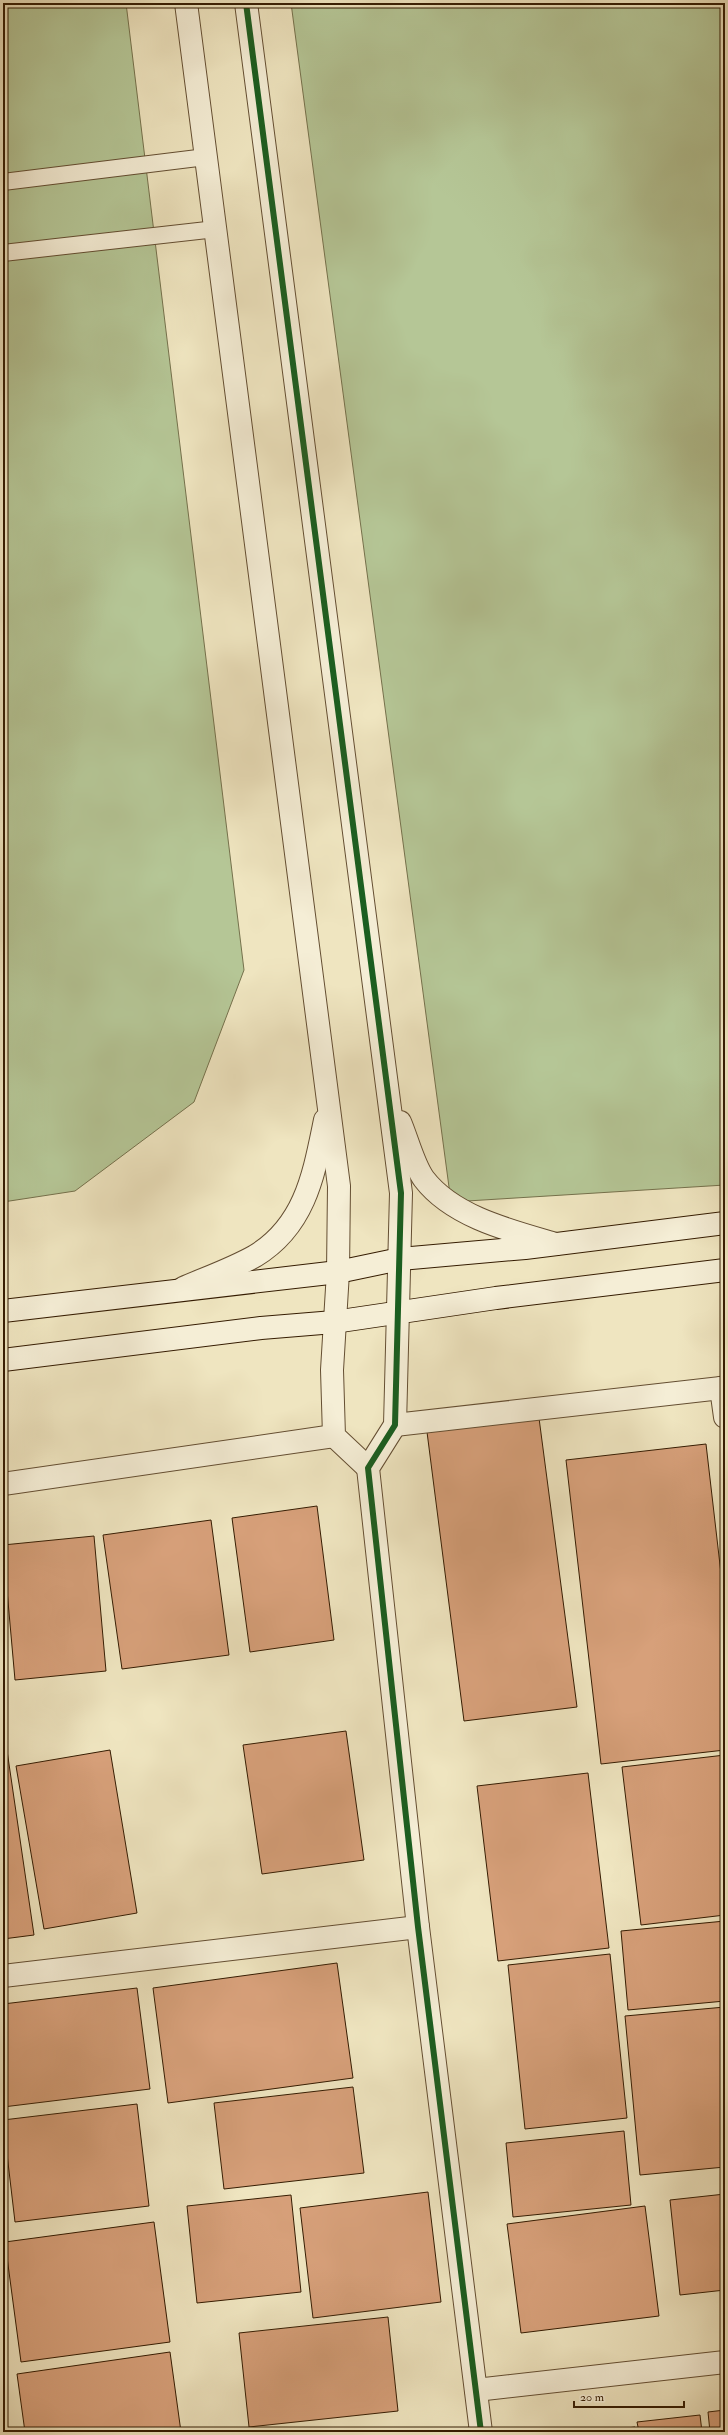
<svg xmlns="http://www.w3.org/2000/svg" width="728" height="2435" font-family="'IM FELL Double Pica',serif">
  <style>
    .green { fill: #b5c696; stroke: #75714c }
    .building { fill: #d7a07a; stroke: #351c02 }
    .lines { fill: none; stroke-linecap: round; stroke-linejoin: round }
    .lane-casing { stroke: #644e32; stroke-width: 18 }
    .street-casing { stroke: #644e32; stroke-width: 24 }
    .secondary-casing { stroke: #351c02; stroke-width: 24 }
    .lane { stroke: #f5eed6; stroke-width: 16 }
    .street { stroke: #f5eed6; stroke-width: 22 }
    .secondary { stroke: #f5eed6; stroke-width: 22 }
    .cycleway-casing { stroke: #f5eed6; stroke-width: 8 }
    .cycleway { stroke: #1b5e20; stroke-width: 6 }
  </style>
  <rect width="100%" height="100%" fill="#efe5c0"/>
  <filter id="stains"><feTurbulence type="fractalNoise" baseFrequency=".005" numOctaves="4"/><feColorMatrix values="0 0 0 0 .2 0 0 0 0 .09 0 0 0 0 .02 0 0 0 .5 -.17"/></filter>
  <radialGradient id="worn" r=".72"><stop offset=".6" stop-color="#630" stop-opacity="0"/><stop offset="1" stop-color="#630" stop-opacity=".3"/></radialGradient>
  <!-- green -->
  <g class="green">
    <path d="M 3,3 L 126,3 L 244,970 L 194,1102 L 75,1191 L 3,1202 Z"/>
    <path d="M 291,3 L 725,3 L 725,1185 L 451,1202 Z"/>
  </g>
  <!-- building -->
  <g class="building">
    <path d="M 539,1418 L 577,1707 L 464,1721 L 427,1432 Z"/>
    <path d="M 706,1444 L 725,1608 L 725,1750 L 601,1764 L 566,1460 Z"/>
    <path d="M 317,1506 L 334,1640 L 250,1652 L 232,1518 Z"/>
    <path d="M 211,1520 L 229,1655 L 122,1669 L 103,1535 Z"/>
    <path d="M 94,1536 L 106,1671 L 15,1680 L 3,1545 Z"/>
    <path d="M 3,1723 L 34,1935 L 3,1939 Z"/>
    <path d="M 346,1731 L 364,1860 L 262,1874 L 243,1745 Z"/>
    <path d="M 110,1750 L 137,1913 L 44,1929 L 16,1766 Z"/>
    <path d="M 725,1755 L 725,1915 L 641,1925 L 622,1767 Z"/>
    <path d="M 588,1773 L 609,1948 L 498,1961 L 477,1786 Z"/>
    <path d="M 725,1921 L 725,2001 L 628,2010 L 621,1931 Z"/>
    <path d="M 610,1954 L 627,2118 L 525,2129 L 508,1965 Z"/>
    <path d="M 337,1963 L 353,2078 L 168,2103 L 153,1988 Z"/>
    <path d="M 137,1988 L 150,2089 L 3,2107 L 3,2004 Z"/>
    <path d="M 725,2007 L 725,2167 L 640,2175 L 625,2016 Z"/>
    <path d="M 353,2087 L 364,2173 L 224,2189 L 214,2103 Z"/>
    <path d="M 137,2104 L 149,2206 L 15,2222 L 3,2120 Z"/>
    <path d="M 624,2131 L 631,2205 L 513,2217 L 506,2143 Z"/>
    <path d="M 428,2192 L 441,2302 L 313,2318 L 300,2208 Z"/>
    <path d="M 725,2194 L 725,2290 L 680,2295 L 670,2200 Z"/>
    <path d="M 291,2195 L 301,2292 L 197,2303 L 187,2206 Z"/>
    <path d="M 645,2206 L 659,2316 L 521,2333 L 507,2224 Z"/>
    <path d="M 154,2222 L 170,2342 L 21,2362 L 5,2242 Z"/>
    <path d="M 388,2317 L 398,2411 L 249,2427 L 239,2333 Z"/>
    <path d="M 170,2352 L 181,2432 L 25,2432 L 17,2374 Z"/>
    <path d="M 725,2410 L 725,2432 L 710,2432 L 708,2412 Z"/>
    <path d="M 700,2415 L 702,2432 L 639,2432 L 637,2422 Z"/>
    <path d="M 635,2427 L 636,2432 L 594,2432 Z"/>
  </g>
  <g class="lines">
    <defs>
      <g id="lane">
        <path d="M 3,182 L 206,157"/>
        <path d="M 3,253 L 216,229"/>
      </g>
      <g id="street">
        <path d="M 186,3 L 339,1186 L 338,1272 L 332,1370 L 334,1436 L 368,1468"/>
        <path d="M 246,3 L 401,1193 L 395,1425 L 368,1468 L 418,1927 L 481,2432"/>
        <path d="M 400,1122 C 407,1138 414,1166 424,1179 C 453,1217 511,1231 556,1244"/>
        <path d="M 183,1288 C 206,1278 232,1269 255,1256 C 306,1225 314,1173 325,1120"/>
        <path d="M 725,1387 L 721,1388 L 725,1417"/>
        <path d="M 395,1425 L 721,1388"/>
        <path d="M 3,1484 L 334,1436"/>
        <path d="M 3,1976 L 418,1927"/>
        <path d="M 476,2390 L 725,2362"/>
      </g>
      <g id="secondary">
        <path d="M 3,1311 L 338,1272 L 400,1259 L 525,1248 L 725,1223"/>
        <path d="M 3,1360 L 261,1328 L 334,1322 L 496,1298 L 725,1270"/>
      </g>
    </defs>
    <!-- lane casing -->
    <use href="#lane" class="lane-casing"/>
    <!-- street casing -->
    <use href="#street" class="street-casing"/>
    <!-- secondary casing -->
    <use href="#secondary" class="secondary-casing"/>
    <!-- lane -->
    <use href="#lane" class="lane"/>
    <!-- street -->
    <use href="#street" class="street"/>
    <!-- secondary -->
    <use href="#secondary" class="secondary"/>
    <defs>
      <path id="cycleway" d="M 246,3 L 401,1193 L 395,1425 L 368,1468 L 418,1927 L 481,2432"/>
    </defs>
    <!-- cycleway casing -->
    <use href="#cycleway" class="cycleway-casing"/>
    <!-- cycleway -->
    <use href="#cycleway" class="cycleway"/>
  </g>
  <!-- margin -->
  <rect width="728" height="2435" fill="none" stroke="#efe5c0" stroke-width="16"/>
  <rect x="4" y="4" width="720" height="2427" fill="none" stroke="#351c02" stroke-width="2"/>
  <rect x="8" y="8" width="712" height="2419" fill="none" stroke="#351c02"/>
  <!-- scale -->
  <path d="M574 2401v6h110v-6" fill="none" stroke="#351c02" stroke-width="2"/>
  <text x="580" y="2401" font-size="12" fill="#351c02" stroke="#f5eed6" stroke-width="3" paint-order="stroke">20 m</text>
  <rect width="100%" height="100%" filter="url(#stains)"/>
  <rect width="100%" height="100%" fill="url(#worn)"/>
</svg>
